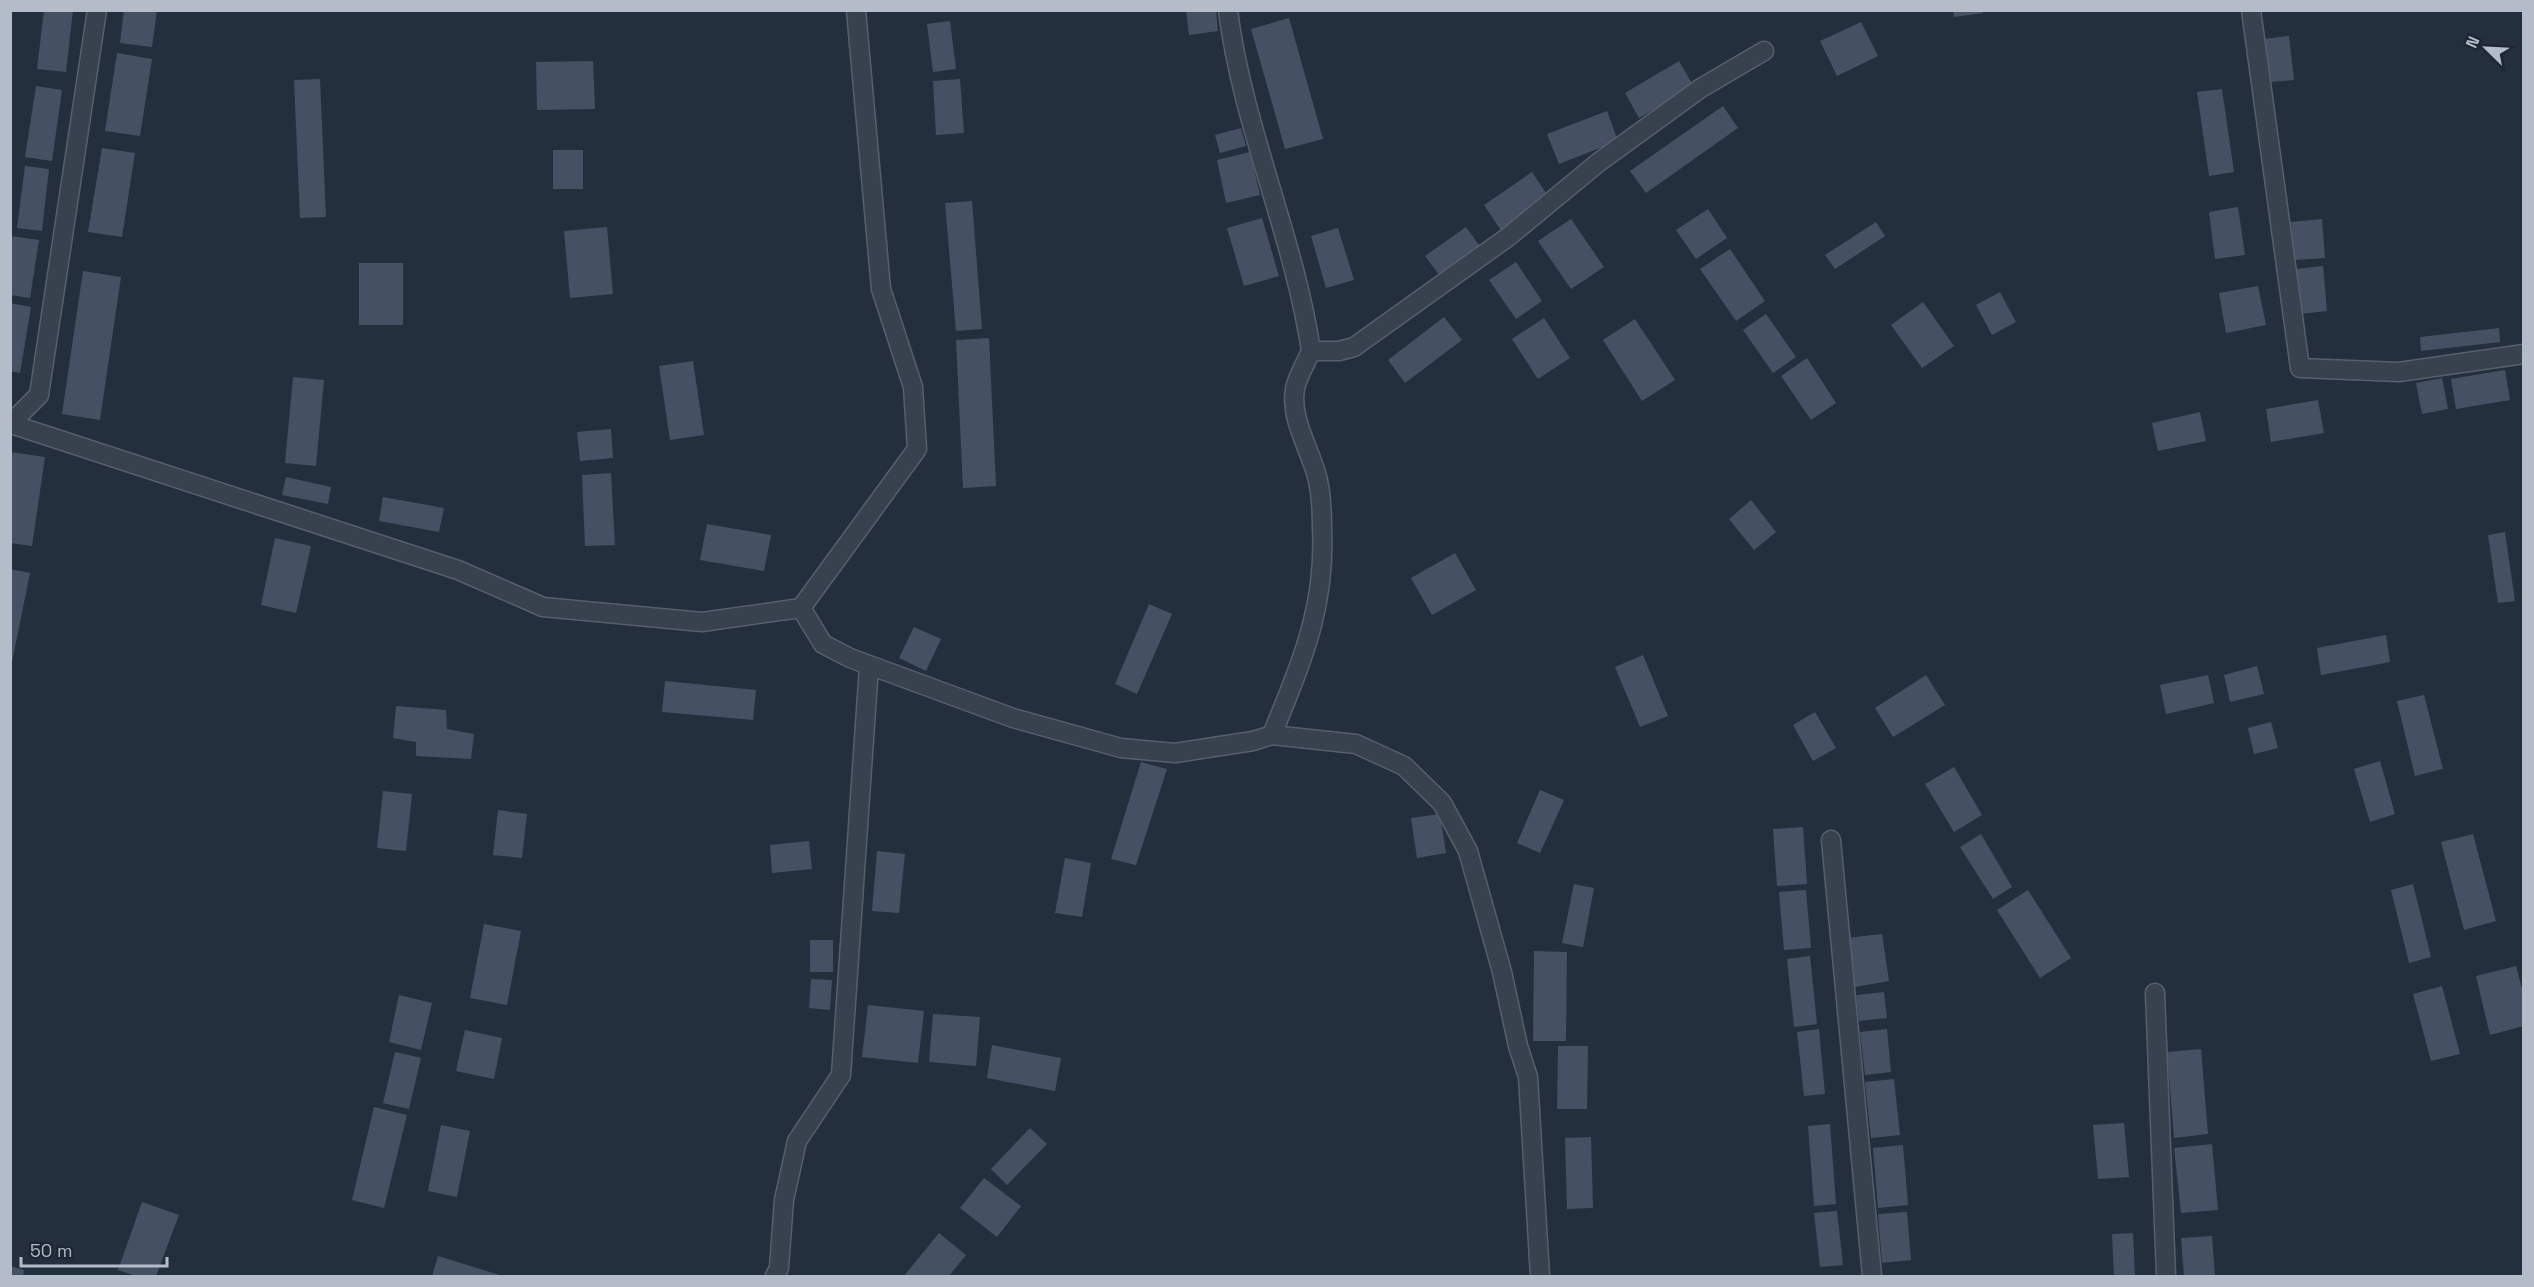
<svg xmlns="http://www.w3.org/2000/svg" width="2534" height="1287" font-family="'Space Grotesk',sans-serif">
  <style>
    .building { fill: #455162 }
    .lines { fill: none; stroke-linecap: round; stroke-linejoin: round }
    .minor-casing { stroke: #565f6c; stroke-width: 21 }
    .minor { stroke: #38414e; stroke-width: 18 }
  </style>
  <rect width="100%" height="100%" fill="#242f3e"/>
  <!-- building -->
  <g class="building">
    <path d="M 44,10 L 73,10 L 66,72 L 37,69 Z"/>
    <path d="M 124,10 L 157,10 L 152,47 L 120,43 Z"/>
    <path d="M 1186,10 L 1216,10 L 1218,31 L 1189,35 Z"/>
    <path d="M 1953,10 L 1983,10 L 1983,13 L 1954,17 Z"/>
    <path d="M 1289,18 L 1323,139 L 1285,149 L 1251,29 Z"/>
    <path d="M 950,21 L 956,69 L 933,72 L 927,24 Z"/>
    <path d="M 1861,22 L 1878,56 L 1837,76 L 1820,41 Z"/>
    <path d="M 2289,36 L 2294,80 L 2269,82 L 2264,39 Z"/>
    <path d="M 117,53 L 152,59 L 140,136 L 105,131 Z"/>
    <path d="M 593,61 L 595,109 L 537,110 L 536,62 Z"/>
    <path d="M 1679,61 L 1694,87 L 1639,118 L 1625,93 Z"/>
    <path d="M 320,79 L 326,217 L 300,218 L 294,80 Z"/>
    <path d="M 960,79 L 964,133 L 936,135 L 933,81 Z"/>
    <path d="M 36,86 L 62,90 L 52,161 L 25,157 Z"/>
    <path d="M 2222,89 L 2234,172 L 2209,176 L 2197,92 Z"/>
    <path d="M 1723,106 L 1738,128 L 1646,193 L 1630,171 Z"/>
    <path d="M 1607,111 L 1618,141 L 1559,164 L 1547,134 Z"/>
    <path d="M 1241,128 L 1246,146 L 1220,153 L 1215,135 Z"/>
    <path d="M 102,148 L 135,153 L 122,237 L 88,232 Z"/>
    <rect x="553" y="150" width="30" height="39"/>
    <path d="M 1250,152 L 1260,195 L 1226,203 L 1217,160 Z"/>
    <path d="M 25,166 L 49,169 L 42,231 L 17,228 Z"/>
    <path d="M 1532,172 L 1550,199 L 1502,232 L 1484,205 Z"/>
    <path d="M 972,201 L 982,329 L 956,331 L 945,203 Z"/>
    <path d="M 2238,207 L 2245,255 L 2215,259 L 2209,212 Z"/>
    <path d="M 1708,209 L 1727,238 L 1696,259 L 1676,230 Z"/>
    <path d="M 1262,218 L 1279,276 L 1244,286 L 1227,228 Z"/>
    <path d="M 1571,219 L 1604,267 L 1571,289 L 1538,241 Z"/>
    <path d="M 2322,219 L 2325,258 L 2294,260 L 2291,222 Z"/>
    <path d="M 1876,222 L 1885,236 L 1835,269 L 1825,255 Z"/>
    <path d="M 607,227 L 613,294 L 570,298 L 564,231 Z"/>
    <path d="M 1466,227 L 1481,248 L 1440,276 L 1425,256 Z"/>
    <path d="M 1338,228 L 1354,280 L 1326,288 L 1311,236 Z"/>
    <path d="M 10,236 L 39,240 L 30,298 L 10,295 Z"/>
    <path d="M 1730,249 L 1765,301 L 1736,321 L 1700,269 Z"/>
    <path d="M 1516,262 L 1542,301 L 1516,319 L 1489,280 Z"/>
    <rect x="359" y="263" width="44" height="62"/>
    <path d="M 2323,266 L 2327,311 L 2300,314 L 2296,269 Z"/>
    <path d="M 83,271 L 121,277 L 100,420 L 62,414 Z"/>
    <path d="M 2258,286 L 2266,325 L 2226,333 L 2219,293 Z"/>
    <path d="M 2000,292 L 2016,322 L 1992,335 L 1976,305 Z"/>
    <path d="M 1923,302 L 1954,346 L 1922,368 L 1891,325 Z"/>
    <path d="M 10,303 L 31,307 L 20,373 L 10,371 Z"/>
    <path d="M 1766,314 L 1796,357 L 1773,373 L 1743,330 Z"/>
    <path d="M 1444,317 L 1462,340 L 1405,383 L 1388,360 Z"/>
    <path d="M 1544,318 L 1570,358 L 1538,379 L 1512,339 Z"/>
    <path d="M 1635,319 L 1675,380 L 1642,401 L 1603,340 Z"/>
    <path d="M 2499,328 L 2500,342 L 2421,351 L 2420,337 Z"/>
    <path d="M 989,338 L 996,486 L 963,488 L 956,340 Z"/>
    <path d="M 1807,358 L 1836,403 L 1811,420 L 1781,376 Z"/>
    <path d="M 693,361 L 704,435 L 670,440 L 659,366 Z"/>
    <path d="M 2505,370 L 2510,400 L 2456,409 L 2451,379 Z"/>
    <path d="M 293,377 L 324,380 L 316,466 L 285,463 Z"/>
    <path d="M 2442,378 L 2448,409 L 2422,414 L 2416,383 Z"/>
    <path d="M 2318,400 L 2324,433 L 2271,442 L 2266,409 Z"/>
    <path d="M 2200,412 L 2206,441 L 2158,451 L 2152,423 Z"/>
    <path d="M 611,429 L 613,458 L 580,461 L 577,432 Z"/>
    <path d="M 10,452 L 45,457 L 32,546 L 10,543 Z"/>
    <path d="M 611,473 L 615,545 L 585,546 L 582,475 Z"/>
    <path d="M 286,477 L 331,487 L 328,504 L 282,495 Z"/>
    <path d="M 383,497 L 444,508 L 439,532 L 379,521 Z"/>
    <path d="M 1751,500 L 1776,532 L 1754,550 L 1729,519 Z"/>
    <path d="M 707,524 L 771,535 L 764,571 L 700,560 Z"/>
    <path d="M 2505,532 L 2515,601 L 2498,603 L 2488,535 Z"/>
    <path d="M 275,538 L 311,546 L 296,613 L 261,605 Z"/>
    <path d="M 1455,553 L 1476,590 L 1432,615 L 1411,578 Z"/>
    <path d="M 10,569 L 30,573 L 12,662 L 10,661 Z"/>
    <path d="M 1149,604 L 1172,614 L 1137,694 L 1115,684 Z"/>
    <path d="M 914,627 L 941,639 L 926,671 L 899,658 Z"/>
    <path d="M 2386,635 L 2390,662 L 2321,675 L 2317,648 Z"/>
    <path d="M 1643,655 L 1668,716 L 1640,727 L 1615,667 Z"/>
    <path d="M 2257,666 L 2264,694 L 2230,702 L 2224,675 Z"/>
    <path d="M 1926,675 L 1945,705 L 1893,737 L 1875,708 Z"/>
    <path d="M 2208,675 L 2214,703 L 2166,714 L 2160,685 Z"/>
    <path d="M 665,681 L 756,690 L 753,720 L 662,712 Z"/>
    <path d="M 2424,695 L 2443,769 L 2415,776 L 2397,701 Z"/>
    <path d="M 396,706 L 446,710 L 447,729 L 474,734 L 471,759 L 416,756 L 416,742 L 393,738 Z"/>
    <path d="M 1815,712 L 1836,748 L 1813,761 L 1793,725 Z"/>
    <path d="M 2271,722 L 2278,748 L 2254,754 L 2248,728 Z"/>
    <path d="M 2380,761 L 2395,814 L 2370,822 L 2354,769 Z"/>
    <path d="M 1141,762 L 1167,769 L 1136,865 L 1111,859 Z"/>
    <path d="M 1954,767 L 1982,815 L 1954,832 L 1925,784 Z"/>
    <path d="M 1540,790 L 1564,800 L 1540,853 L 1517,843 Z"/>
    <path d="M 383,791 L 412,794 L 406,851 L 377,848 Z"/>
    <path d="M 498,810 L 527,814 L 522,858 L 493,855 Z"/>
    <path d="M 1440,814 L 1446,853 L 1417,858 L 1411,818 Z"/>
    <path d="M 1803,827 L 1807,884 L 1777,886 L 1773,829 Z"/>
    <path d="M 1981,834 L 2012,887 L 1993,899 L 1960,847 Z"/>
    <path d="M 2473,834 L 2496,921 L 2464,930 L 2441,842 Z"/>
    <path d="M 809,841 L 812,869 L 772,873 L 770,845 Z"/>
    <path d="M 877,851 L 905,854 L 899,913 L 872,911 Z"/>
    <path d="M 1065,858 L 1091,863 L 1082,917 L 1055,913 Z"/>
    <path d="M 1574,884 L 1594,888 L 1583,947 L 1562,943 Z"/>
    <path d="M 2413,884 L 2431,957 L 2409,963 L 2391,890 Z"/>
    <path d="M 1806,890 L 1811,948 L 1784,950 L 1779,892 Z"/>
    <path d="M 2028,890 L 2071,958 L 2040,978 L 1997,910 Z"/>
    <path d="M 484,924 L 521,931 L 507,1005 L 470,998 Z"/>
    <path d="M 1882,934 L 1889,981 L 1855,987 L 1847,938 Z"/>
    <rect x="810" y="940" width="23" height="32"/>
    <path d="M 1534,951 L 1567,952 L 1566,1041 L 1533,1041 Z"/>
    <path d="M 1810,956 L 1817,1024 L 1794,1027 L 1787,959 Z"/>
    <path d="M 2516,966 L 2524,996 L 2524,1026 L 2490,1035 L 2476,976 Z"/>
    <path d="M 811,979 L 832,980 L 830,1010 L 809,1008 Z"/>
    <path d="M 2442,986 L 2460,1054 L 2431,1061 L 2413,994 Z"/>
    <path d="M 1884,992 L 1887,1018 L 1859,1021 L 1856,995 Z"/>
    <path d="M 399,995 L 432,1003 L 421,1050 L 389,1042 Z"/>
    <path d="M 868,1005 L 924,1011 L 918,1063 L 862,1057 Z"/>
    <path d="M 933,1014 L 980,1017 L 976,1066 L 929,1062 Z"/>
    <path d="M 1819,1029 L 1825,1094 L 1804,1096 L 1797,1032 Z"/>
    <path d="M 1887,1029 L 1891,1072 L 1865,1075 L 1860,1032 Z"/>
    <path d="M 465,1030 L 502,1038 L 494,1079 L 456,1071 Z"/>
    <path d="M 992,1045 L 1061,1058 L 1055,1091 L 987,1078 Z"/>
    <path d="M 1558,1046 L 1588,1046 L 1587,1109 L 1557,1109 Z"/>
    <path d="M 2201,1049 L 2208,1134 L 2174,1138 L 2167,1052 Z"/>
    <path d="M 395,1052 L 421,1058 L 409,1109 L 383,1103 Z"/>
    <path d="M 1894,1079 L 1900,1135 L 1871,1138 L 1865,1082 Z"/>
    <path d="M 374,1107 L 407,1115 L 384,1208 L 352,1200 Z"/>
    <path d="M 2124,1123 L 2129,1177 L 2098,1179 L 2093,1125 Z"/>
    <path d="M 1830,1124 L 1836,1204 L 1814,1206 L 1808,1126 Z"/>
    <path d="M 441,1125 L 470,1131 L 457,1197 L 428,1191 Z"/>
    <path d="M 1030,1128 L 1047,1144 L 1007,1185 L 991,1169 Z"/>
    <path d="M 1591,1137 L 1593,1208 L 1567,1209 L 1565,1138 Z"/>
    <path d="M 2212,1144 L 2218,1210 L 2181,1213 L 2174,1148 Z"/>
    <path d="M 1903,1145 L 1908,1205 L 1878,1208 L 1873,1148 Z"/>
    <path d="M 984,1178 L 1021,1206 L 997,1237 L 960,1208 Z"/>
    <path d="M 142,1202 L 179,1215 L 156,1276 L 136,1276 L 118,1270 Z"/>
    <path d="M 1837,1211 L 1843,1265 L 1820,1267 L 1814,1213 Z"/>
    <path d="M 1907,1212 L 1911,1260 L 1882,1263 L 1878,1214 Z"/>
    <path d="M 939,1233 L 966,1255 L 949,1276 L 904,1276 Z"/>
    <path d="M 2133,1233 L 2135,1276 L 2114,1276 L 2112,1234 Z"/>
    <path d="M 2212,1236 L 2215,1276 L 2184,1276 L 2181,1238 Z"/>
    <path d="M 438,1256 L 503,1276 L 432,1276 Z"/>
    <path d="M 10,1266 L 24,1270 L 23,1276 L 10,1276 Z"/>
  </g>
  <g class="lines">
    <defs>
      <g id="minor">
        <path d="M 1228,10 C 1242,125 1294,236 1311,351"/>
        <path d="M 2251,10 L 2300,368 L 2399,372 L 2524,354"/>
        <path d="M 10,424 L 39,395 L 97,10"/>
        <path d="M 11,424 L 458,570 L 543,607 L 702,622 L 801,608 L 917,449 L 913,387 L 881,289 L 856,10"/>
        <path d="M 801,608 L 823,644 L 850,658 L 1013,718 L 1121,748 L 1175,753 L 1253,741 L 1272,735 L 1356,744 L 1404,766 L 1442,803 L 1468,851 L 1502,972 L 1518,1046 L 1528,1077 L 1540,1276"/>
        <path d="M 1272,735 C 1301,662 1326,609 1322,528 C 1322,511 1321,489 1316,473 C 1308,446 1290,417 1295,389 C 1297,377 1306,363 1311,351 L 1339,351 L 1354,347 L 1508,237 L 1599,162 L 1701,88 L 1764,51"/>
        <path d="M 1831,840 L 1872,1276"/>
        <path d="M 2155,993 L 2166,1276"/>
        <path d="M 775,1276 L 779,1268 L 784,1200 L 797,1141 L 841,1075 L 869,666"/>
      </g>
    </defs>
    <!-- minor casing -->
    <use href="#minor" class="minor-casing"/>
    <!-- minor -->
    <use href="#minor" class="minor"/>
  </g>
  <!-- border -->
  <rect width="2534" height="1287" fill="none" stroke="#b4bcc9" stroke-width="24"/>
  <!-- north arrow -->
  <g transform="translate(2486 48) rotate(294)" stroke="#1d2633" stroke-width="4.5" paint-order="stroke">
  <path d="M0-4.5L10 22L0 15L-10 22Z" fill="#b4bcc9"/>
  <text y="-9" font-size="16" font-weight="bold" text-anchor="middle" fill="#b4bcc9">N</text>
  </g>
  <!-- scale -->
  <path d="M21 1257v9h146v-9" fill="none" stroke="#b4bcc9" stroke-width="3"/>
  <text x="30" y="1257" font-size="18" fill="#b4bcc9" stroke="#1d2633" stroke-width="4.5" paint-order="stroke">50 m</text>
</svg>
